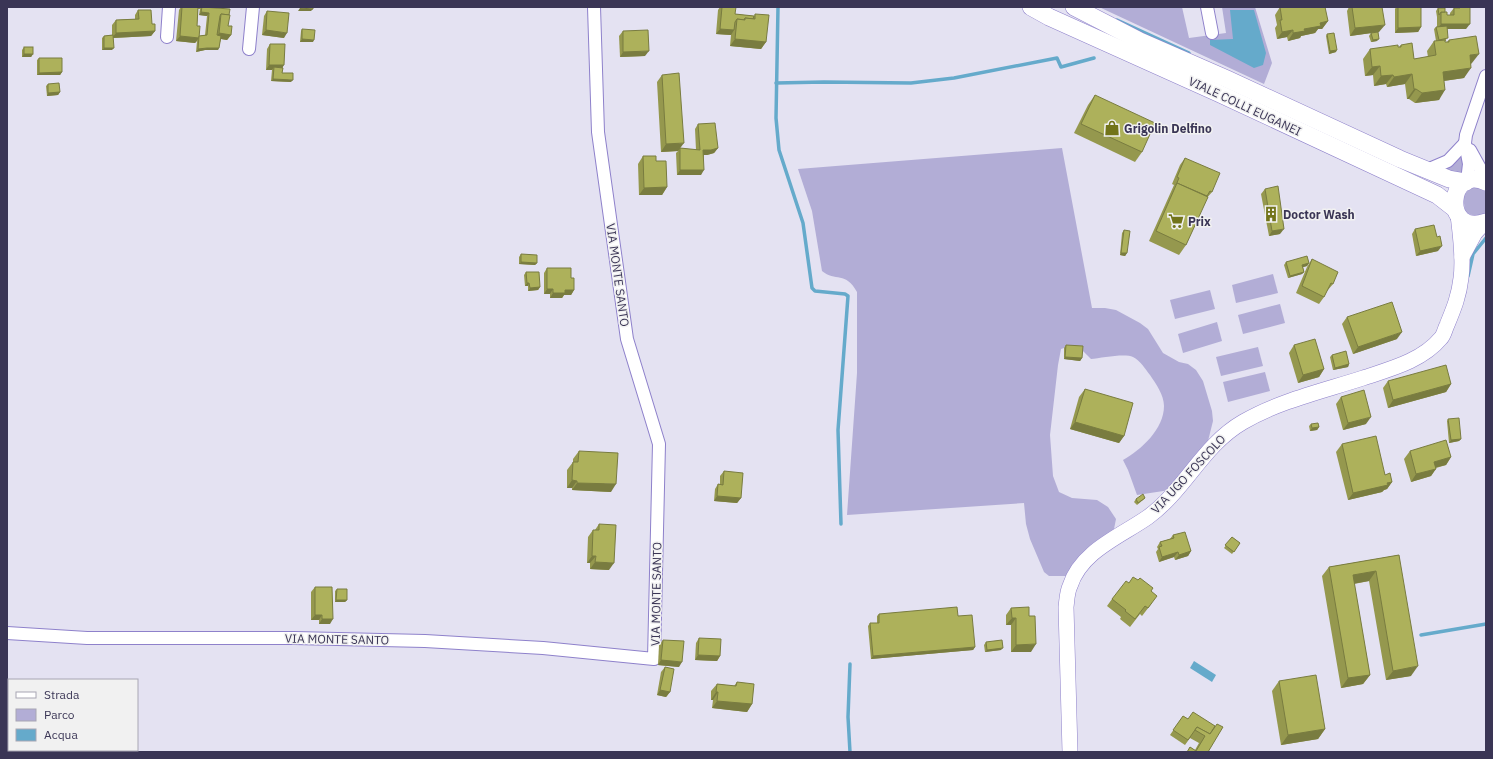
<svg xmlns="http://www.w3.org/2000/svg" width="1493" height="759" font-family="'IBM Plex Sans',sans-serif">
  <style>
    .green { fill: #b2add6 }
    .water { fill: #65aacb }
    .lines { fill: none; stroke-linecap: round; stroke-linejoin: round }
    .stream { stroke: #65aacb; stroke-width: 3.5 }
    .minor-casing { stroke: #8e81cb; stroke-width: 14 }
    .tertiary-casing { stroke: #8e81cb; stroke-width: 16 }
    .secondary-casing { stroke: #8e81cb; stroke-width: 18 }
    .minor { stroke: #fff; stroke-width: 12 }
    .tertiary { stroke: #fff; stroke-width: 15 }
    .secondary { stroke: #fff; stroke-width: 17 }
    .wall { fill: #95984e; fill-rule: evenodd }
    .shaded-wall { fill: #797c40 }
    .building { fill: #adb15b; stroke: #797c40 }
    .labels { text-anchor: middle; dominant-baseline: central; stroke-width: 3; stroke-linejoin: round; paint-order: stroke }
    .street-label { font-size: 12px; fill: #3a3555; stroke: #f1f1f1 }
    .poi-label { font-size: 12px; font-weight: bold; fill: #3a3555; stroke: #f1f1f1; text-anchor: start }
  </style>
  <rect width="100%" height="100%" fill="#e4e2f2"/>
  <!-- green -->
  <g class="green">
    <path d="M 1099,7 L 1182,7 L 1189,38 L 1226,33 L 1222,7 L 1255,7 L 1272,63 L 1264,84 Z"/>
    <path d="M 1062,148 L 1092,308 L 1105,308 L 1116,310 L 1140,323 L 1148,329 L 1163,353 L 1179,362 L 1188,364 L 1196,370 L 1203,381 L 1212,411 L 1213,421 L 1207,445 L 1170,490 L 1137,495 L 1128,470 L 1123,460 C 1141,450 1164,429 1164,406 C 1164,395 1156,384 1150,375 C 1146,370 1140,360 1133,357 C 1125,353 1101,358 1091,359 L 1081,349 L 1064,348 L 1061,349 L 1058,365 L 1050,435 L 1053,476 L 1059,492 L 1072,498 L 1097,500 L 1108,507 L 1116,519 L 1114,529 L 1111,538 L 1069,576 L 1049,576 L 1044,572 L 1030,539 L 1026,524 L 1024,503 L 847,515 L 857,373 L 857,292 C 846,271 835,282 822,271 L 812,211 L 798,169 Z"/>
    <path d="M 1462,156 C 1463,163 1464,168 1460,174 L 1442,170 L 1450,167 Z"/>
    <path d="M 1474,187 L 1484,189 L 1486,191 L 1486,213 C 1479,218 1471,216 1465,211 L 1463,196 L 1469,189 Z"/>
    <path d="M 1273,274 L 1278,293 L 1236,303 L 1232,285 Z"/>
    <path d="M 1210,290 L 1215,309 L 1175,319 L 1170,300 Z"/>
    <path d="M 1280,304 L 1285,323 L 1243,334 L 1238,315 Z"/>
    <path d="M 1217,322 L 1222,341 L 1183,353 L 1178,334 Z"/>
    <path d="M 1258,347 L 1263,366 L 1221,376 L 1216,357 Z"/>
    <path d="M 1265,372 L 1270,391 L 1228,402 L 1223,382 Z"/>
  </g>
  <!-- water -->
  <g class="water">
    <path d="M 1230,10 L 1254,10 L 1266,53 L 1263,65 L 1254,68 L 1210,45 L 1210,40 L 1233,39 Z"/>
    <path d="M 1194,661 L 1216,675 L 1212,682 L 1190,668 Z"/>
  </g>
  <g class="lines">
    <!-- stream -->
    <g class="stream">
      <path d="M 778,7 L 776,118 L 779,150 L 803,223 L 812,288 L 815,291 L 845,294 L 848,296 L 838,430 L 841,524"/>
      <path d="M 1117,20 L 1189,53"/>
      <path d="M 776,83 L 824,82 L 911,83 L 954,78 L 1057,58 L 1061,67 L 1094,58"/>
      <path d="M 1468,276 L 1473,254 L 1486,238"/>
      <path d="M 1421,635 L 1486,624"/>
      <path d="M 850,752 L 848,717 L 850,664"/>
    </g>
    <defs>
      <g id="minor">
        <path d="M 1207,7 L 1212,33"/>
        <path d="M 167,37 L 169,7"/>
        <path d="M 249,49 L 253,7"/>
        <path d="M 1470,150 L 1486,179"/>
        <path d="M 1427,170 L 1448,161 L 1465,143"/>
        <path d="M 1467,181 L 1469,164 L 1465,143 L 1466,135 L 1486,76"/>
        <path d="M 7,633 L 87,638 L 294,638 L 425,641 L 543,648 L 654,659 L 659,444 L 627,339 L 598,132 L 594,7"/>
      </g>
      <g id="tertiary">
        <path d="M 1462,257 L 1475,233 L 1485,222"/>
        <path d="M 1070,752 L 1066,607 C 1067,600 1067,592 1070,586 C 1081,551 1121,536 1148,517 C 1185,490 1203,445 1243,422 C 1279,401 1323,391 1363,378 C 1390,369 1422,361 1441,338 C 1444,335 1445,329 1447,325 C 1454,308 1459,296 1461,278 C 1464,257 1460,235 1458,214"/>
      </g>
      <g id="secondary">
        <path d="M 1031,7 L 1049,17 L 1218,93 L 1437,195 L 1455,209"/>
        <path d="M 1074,7 L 1140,41 L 1227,79 L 1400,159 L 1449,179 L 1466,182"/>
        <path d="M 1486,182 C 1447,163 1442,238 1486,222"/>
      </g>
    </defs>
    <!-- minor casing -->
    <use href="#minor" class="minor-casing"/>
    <!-- tertiary casing -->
    <use href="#tertiary" class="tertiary-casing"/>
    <!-- secondary casing -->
    <use href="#secondary" class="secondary-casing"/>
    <!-- minor -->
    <use href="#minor" class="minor"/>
    <!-- tertiary -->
    <use href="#tertiary" class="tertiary"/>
    <!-- secondary -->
    <use href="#secondary" class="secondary"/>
  </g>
  <!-- wall -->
  <g class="wall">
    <path d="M 181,7 L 210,7 L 210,8 L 229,15 L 228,26 L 231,35 L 227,40 L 221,39 L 218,50 L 205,50 L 196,52 L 197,41 L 195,43 L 176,41 L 179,10 ZM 198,9 L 200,9 L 199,15 L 207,16 L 205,35 L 199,36 L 197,26 Z"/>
    <path d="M 720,7 L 722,7 L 735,14 L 754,16 L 755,14 L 766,42 L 761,49 L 730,46 L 731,35 L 716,34 L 718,10 Z"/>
    <path d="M 1280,7 L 1295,8 L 1328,21 L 1322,29 L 1318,29 L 1315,33 L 1301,36 L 1300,38 L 1288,41 L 1287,37 L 1277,39 L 1275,28 L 1277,25 L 1275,15 Z"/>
    <path d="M 1349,7 L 1382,7 L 1379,32 L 1378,32 L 1377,41 L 1371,42 L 1369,36 L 1371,33 L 1350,36 L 1347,11 Z"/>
    <path d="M 1396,7 L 1421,7 L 1421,27 L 1418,32 L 1395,33 L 1395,9 Z"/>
    <path d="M 1457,7 L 1470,7 L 1466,29 L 1447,29 L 1446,41 L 1445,41 L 1445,42 L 1447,42 L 1449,40 L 1472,63 L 1471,64 L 1464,78 L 1444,81 L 1439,100 L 1415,103 L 1409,99 L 1407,99 L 1405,84 L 1387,87 L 1386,84 L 1374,86 L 1373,75 L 1365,76 L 1363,59 L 1370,49 L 1398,47 L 1399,47 L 1401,45 L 1414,59 L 1428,57 L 1427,51 L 1434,41 L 1436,41 L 1434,29 L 1436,27 L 1437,27 L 1437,17 L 1436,11 L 1438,8 L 1445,12 L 1447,15 L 1450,15 L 1450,13 L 1454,8 L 1456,8 Z"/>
    <path d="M 138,10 L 152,24 L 155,31 L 151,36 L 113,38 L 112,50 L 102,50 L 102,38 L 104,36 L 112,35 L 112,25 L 116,20 L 135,19 L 135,15 Z"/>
    <path d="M 267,11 L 284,38 L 262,35 L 264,16 Z"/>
    <path d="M 302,29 L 313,42 L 300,42 L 301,31 Z"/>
    <path d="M 623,31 L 645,56 L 620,57 L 619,36 Z"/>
    <path d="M 1327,34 L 1336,52 L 1329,54 L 1326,36 Z"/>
    <path d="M 270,44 L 283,68 L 282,73 L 291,82 L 271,81 L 272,70 L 266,70 L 267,49 Z"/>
    <path d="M 24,47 L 33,54 L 31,57 L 22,57 L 22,50 Z"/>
    <path d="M 39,58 L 62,72 L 60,75 L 37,75 L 37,60 Z"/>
    <path d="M 662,75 L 680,148 L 696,150 L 695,129 L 698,124 L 718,148 L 714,153 L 707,155 L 704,155 L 701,175 L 677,175 L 676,153 L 678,151 L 661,152 L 657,82 Z"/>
    <path d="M 48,84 L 60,92 L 58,95 L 47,96 L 46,86 Z"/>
    <path d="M 1095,95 L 1142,152 L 1135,162 L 1074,133 L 1088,105 Z"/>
    <path d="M 643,156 L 667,187 L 662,195 L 639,195 L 638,164 Z"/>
    <path d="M 1185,158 L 1212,192 L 1206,199 L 1186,245 L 1179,255 L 1149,241 L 1174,185 L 1172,184 L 1180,165 Z"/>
    <path d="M 1265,189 L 1280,234 L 1269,236 L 1261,194 Z"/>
    <path d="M 1415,229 L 1437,237 L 1438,251 L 1416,256 L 1412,234 Z"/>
    <path d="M 1124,230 L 1127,253 L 1125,256 L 1120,255 L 1122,233 Z"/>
    <path d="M 521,254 L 537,263 L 535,265 L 519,264 L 519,257 Z"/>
    <path d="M 1312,259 L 1333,284 L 1327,291 L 1324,297 L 1319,304 L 1296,293 L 1307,267 Z"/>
    <path d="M 1286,262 L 1309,263 L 1307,266 L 1303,267 L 1304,272 L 1302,274 L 1288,278 L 1284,265 Z"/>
    <path d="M 547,268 L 571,278 L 574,290 L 571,295 L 564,295 L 562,298 L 550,298 L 550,294 L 544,294 L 544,273 Z"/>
    <path d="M 526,272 L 540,287 L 538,290 L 528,291 L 528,286 L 525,286 L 524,275 Z"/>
    <path d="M 1347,317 L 1397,339 L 1353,354 L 1342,324 Z"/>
    <path d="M 1066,345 L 1082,358 L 1080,361 L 1064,359 L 1064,348 Z"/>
    <path d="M 1294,345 L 1324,369 L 1319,377 L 1298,383 L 1289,353 Z"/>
    <path d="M 1332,355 L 1349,364 L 1348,367 L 1333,370 L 1330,357 Z"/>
    <path d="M 1388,381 L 1451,384 L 1446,392 L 1388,408 L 1383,388 Z"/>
    <path d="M 1085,389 L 1124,436 L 1119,443 L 1070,429 L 1079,397 Z"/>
    <path d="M 1341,397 L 1366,424 L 1343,430 L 1336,404 Z"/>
    <path d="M 1448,419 L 1461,439 L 1459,441 L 1449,443 L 1447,421 Z"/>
    <path d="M 1311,424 L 1319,427 L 1317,430 L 1310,431 L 1309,426 Z"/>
    <path d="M 1342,444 L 1385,475 L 1392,482 L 1387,489 L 1384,490 L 1382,492 L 1348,500 L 1336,452 Z"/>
    <path d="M 579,451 L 611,492 L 572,490 L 572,488 L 567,488 L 567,470 L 573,462 L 573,459 Z"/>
    <path d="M 1410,451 L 1451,457 L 1446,465 L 1436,468 L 1431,476 L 1411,482 L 1404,459 Z"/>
    <path d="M 724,471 L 741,498 L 737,503 L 714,501 L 715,489 L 718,484 L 720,484 L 720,476 Z"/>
    <path d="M 1145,498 L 1143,500 L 1137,505 L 1134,502 L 1136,499 Z"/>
    <path d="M 599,524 L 609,570 L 590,569 L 590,563 L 587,563 L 588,537 L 593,530 L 595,530 Z"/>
    <path d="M 1173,535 L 1191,551 L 1188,556 L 1175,560 L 1174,557 L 1159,562 L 1156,552 L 1158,549 L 1157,547 L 1160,542 L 1170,539 Z"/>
    <path d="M 1232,537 L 1240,543 L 1232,554 L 1224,548 Z"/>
    <path d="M 1399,555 L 1411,676 L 1386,680 L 1369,581 L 1354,584 L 1370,675 L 1363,684 L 1341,688 L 1322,576 L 1329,567 Z"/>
    <path d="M 1129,583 L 1151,591 L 1152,603 L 1142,616 L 1140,614 L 1130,627 L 1120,619 L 1121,617 L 1107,606 L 1112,599 Z"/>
    <path d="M 315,587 L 330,624 L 319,624 L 319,620 L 311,620 L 311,592 Z"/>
    <path d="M 337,589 L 347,600 L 345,602 L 335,602 L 335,591 Z"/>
    <path d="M 1011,608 L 1031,652 L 1011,652 L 1011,625 L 1006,625 L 1006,615 Z"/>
    <path d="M 879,614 L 958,616 L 975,647 L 973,650 L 871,659 L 868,626 L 870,623 L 877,623 L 877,616 Z"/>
    <path d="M 699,638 L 720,656 L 717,661 L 695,660 L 696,643 Z"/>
    <path d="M 663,640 L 679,667 L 658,665 L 659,645 Z"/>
    <path d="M 986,642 L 1001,650 L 985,652 L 984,645 Z"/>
    <path d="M 665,667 L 670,692 L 666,697 L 657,695 L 661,672 Z"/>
    <path d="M 1279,681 L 1325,729 L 1318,739 L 1281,745 L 1272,691 Z"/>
    <path d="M 737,682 L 752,704 L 747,712 L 712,708 L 713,700 L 711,700 L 711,691 L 717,684 L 734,686 Z"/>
    <path d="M 1183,716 L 1188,719 L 1215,726 L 1208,752 L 1187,752 L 1190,747 L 1195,750 L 1199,743 L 1190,738 L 1185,745 L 1170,735 Z"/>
  </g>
  <!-- shaded-wall -->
  <g class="shaded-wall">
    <path d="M 300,8 L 313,9 L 311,11 L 298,11 Z"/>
    <path d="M 201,12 L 209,13 L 207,16 L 199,15 Z"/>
    <path d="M 1328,21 L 1322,29 L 1318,29 L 1315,33 L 1301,36 L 1300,38 L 1288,41 L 1293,33 L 1320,23 Z"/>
    <path d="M 1441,24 L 1470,24 L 1466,29 L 1437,29 Z"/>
    <path d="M 1385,25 L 1379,32 L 1350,36 L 1355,28 Z"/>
    <path d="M 1421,27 L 1418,32 L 1395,33 L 1398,28 Z"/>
    <path d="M 720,29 L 734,30 L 731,35 L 716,34 Z"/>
    <path d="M 266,30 L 287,33 L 284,38 L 262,35 Z"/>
    <path d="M 1293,30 L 1287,37 L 1277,39 L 1282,32 Z"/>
    <path d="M 155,31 L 151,36 L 112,38 L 116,33 Z"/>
    <path d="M 219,33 L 231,35 L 227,40 L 215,38 Z"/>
    <path d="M 180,36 L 199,38 L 195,43 L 176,41 Z"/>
    <path d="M 302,39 L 314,40 L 313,42 L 300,42 Z"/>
    <path d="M 735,39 L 766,42 L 761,49 L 730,46 Z"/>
    <path d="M 1379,39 L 1377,41 L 1371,42 L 1373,40 Z"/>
    <path d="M 104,48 L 114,48 L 112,50 L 102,50 Z"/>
    <path d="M 207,48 L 219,48 L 218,50 L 205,50 L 196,52 L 198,49 Z"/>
    <path d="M 1337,50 L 1336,52 L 1329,54 L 1330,51 Z"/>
    <path d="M 649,51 L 645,56 L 620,57 L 623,52 Z"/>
    <path d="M 24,54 L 33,54 L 31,57 L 22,57 Z"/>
    <path d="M 1479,54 L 1472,63 L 1463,65 L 1470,55 Z"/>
    <path d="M 269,65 L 284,65 L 281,70 L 274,67 L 272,70 L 266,70 Z"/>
    <path d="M 1380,66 L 1373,75 L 1365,76 L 1372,67 Z"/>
    <path d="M 1471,68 L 1464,78 L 1436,82 L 1443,72 Z"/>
    <path d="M 62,72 L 60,75 L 37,75 L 39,73 Z"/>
    <path d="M 1412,74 L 1405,84 L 1387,87 L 1394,77 Z"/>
    <path d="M 1393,75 L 1386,84 L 1374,86 L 1381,76 Z"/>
    <path d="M 273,79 L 293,80 L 291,82 L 271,81 Z"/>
    <path d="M 1414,89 L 1416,89 L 1409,99 L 1407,99 Z"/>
    <path d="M 1445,90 L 1439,100 L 1415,103 L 1422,93 Z"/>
    <path d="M 60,92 L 58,95 L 47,96 L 48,93 Z"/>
    <path d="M 684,143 L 678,151 L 661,152 L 666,144 Z"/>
    <path d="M 718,148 L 714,153 L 707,155 L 700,155 L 703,150 Z"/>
    <path d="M 680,170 L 704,170 L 701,175 L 677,175 Z"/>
    <path d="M 667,187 L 662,195 L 639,195 L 644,188 Z"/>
    <path d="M 1284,229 L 1280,234 L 1269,236 L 1272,231 Z"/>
    <path d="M 1442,246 L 1438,251 L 1416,256 L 1420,251 Z"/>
    <path d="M 1121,253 L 1127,253 L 1125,256 L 1120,255 Z"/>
    <path d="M 521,262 L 537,263 L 535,265 L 519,264 Z"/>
    <path d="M 1309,263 L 1307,266 L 1300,268 L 1302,265 Z"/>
    <path d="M 1304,272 L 1302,274 L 1288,278 L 1290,276 Z"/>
    <path d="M 527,283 L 529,283 L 528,286 L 525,286 Z"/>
    <path d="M 540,287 L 538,290 L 528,291 L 530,288 Z"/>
    <path d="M 547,289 L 553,289 L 550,294 L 544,294 Z"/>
    <path d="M 565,290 L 574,290 L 571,295 L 564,295 L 562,298 L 550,298 L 553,293 Z"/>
    <path d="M 1402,332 L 1397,339 L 1353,354 L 1358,347 Z"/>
    <path d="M 1065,357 L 1082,358 L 1080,361 L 1064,359 Z"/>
    <path d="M 1349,364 L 1348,367 L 1333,370 L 1335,368 Z"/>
    <path d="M 1324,369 L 1319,377 L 1298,383 L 1303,375 Z"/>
    <path d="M 1451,384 L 1446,392 L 1388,408 L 1393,400 Z"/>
    <path d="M 1371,417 L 1366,424 L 1343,430 L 1348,423 Z"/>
    <path d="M 1075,422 L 1124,436 L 1119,443 L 1070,429 Z"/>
    <path d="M 1319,427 L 1317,430 L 1310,431 L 1312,428 Z"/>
    <path d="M 1461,439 L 1459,441 L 1449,443 L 1451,440 Z"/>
    <path d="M 1451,457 L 1446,465 L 1429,469 L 1434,462 Z"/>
    <path d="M 1436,469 L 1431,476 L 1411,482 L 1416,474 Z"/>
    <path d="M 572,480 L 577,481 L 572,488 L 567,488 Z"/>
    <path d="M 1392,482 L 1387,489 L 1384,490 L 1382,492 L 1348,500 L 1353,493 Z"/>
    <path d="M 577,483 L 616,484 L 611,492 L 572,490 Z"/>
    <path d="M 717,496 L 741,498 L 737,503 L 714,501 Z"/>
    <path d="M 1191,551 L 1188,556 L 1175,560 L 1179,555 Z"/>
    <path d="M 1178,552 L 1174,557 L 1159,562 L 1162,557 Z"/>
    <path d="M 592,556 L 596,556 L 590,563 L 587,563 Z"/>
    <path d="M 595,562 L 614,563 L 609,570 L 590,569 Z"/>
    <path d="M 1376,571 L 1369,581 L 1346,585 L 1353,575 Z"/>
    <path d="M 336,600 L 347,600 L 345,602 L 335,602 Z"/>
    <path d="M 315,615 L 322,615 L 319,620 L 311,620 Z"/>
    <path d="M 1012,618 L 1016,618 L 1011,625 L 1006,625 Z"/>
    <path d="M 322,619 L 333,619 L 330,624 L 319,624 Z"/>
    <path d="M 1036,644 L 1031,652 L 1011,652 L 1016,645 Z"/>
    <path d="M 975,647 L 973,650 L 871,659 L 873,656 Z"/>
    <path d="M 1003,648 L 1001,650 L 985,652 L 987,650 Z"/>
    <path d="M 698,655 L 720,656 L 717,661 L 695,660 Z"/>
    <path d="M 661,660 L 682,662 L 679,667 L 658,665 Z"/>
    <path d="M 1418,666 L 1411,676 L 1386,680 L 1393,671 Z"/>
    <path d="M 1370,675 L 1363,684 L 1341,688 L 1348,678 Z"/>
    <path d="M 660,690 L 670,692 L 666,697 L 657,695 Z"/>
    <path d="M 716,692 L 718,692 L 713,700 L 711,700 Z"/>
    <path d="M 717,701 L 752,704 L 747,712 L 712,708 Z"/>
    <path d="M 1325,729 L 1318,739 L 1281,745 L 1288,735 Z"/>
  </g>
  <!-- building -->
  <g class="building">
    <path d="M 182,7 L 198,7 L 197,26 L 200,26 L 199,38 L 180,36 Z"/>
    <path d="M 202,7 L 230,9 L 229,15 L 221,14 L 220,16 L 217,35 L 221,36 L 219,48 L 207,48 L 198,49 L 199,36 L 207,35 L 209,13 L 201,12 Z"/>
    <path d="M 300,7 L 313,7 L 313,9 L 300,8 Z"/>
    <path d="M 722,7 L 736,7 L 735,14 L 754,16 L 753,19 L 745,18 L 744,20 L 737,19 L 735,22 L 734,30 L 720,29 Z"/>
    <path d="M 1280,7 L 1325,7 L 1328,21 L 1320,23 L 1321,26 L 1304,29 L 1305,31 L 1293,33 L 1293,30 L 1282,32 L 1280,20 L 1282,20 Z"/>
    <path d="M 1352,7 L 1382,7 L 1385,25 L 1355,28 Z"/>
    <path d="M 1398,7 L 1421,7 L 1421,27 L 1398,28 Z"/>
    <path d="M 1460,7 L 1470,7 L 1470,24 L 1441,24 L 1441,12 L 1447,12 L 1447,15 L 1454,15 L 1454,8 L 1460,8 Z"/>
    <path d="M 1438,8 L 1445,8 L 1445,12 L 1441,12 L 1439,15 Z"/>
    <path d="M 138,10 L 151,10 L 152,24 L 155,24 L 155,31 L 116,33 L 116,20 L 139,19 Z"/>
    <path d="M 267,11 L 289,13 L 287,33 L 266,30 Z"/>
    <path d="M 221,14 L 230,15 L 228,26 L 232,26 L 231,35 L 219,33 Z"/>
    <path d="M 755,14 L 769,15 L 766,42 L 735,39 L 737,19 L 745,20 L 745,18 L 755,19 Z"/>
    <path d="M 1447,26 L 1448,38 L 1439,40 L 1436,27 Z"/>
    <path d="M 302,29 L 315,30 L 314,40 L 302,39 Z"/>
    <path d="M 648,30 L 649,51 L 623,52 L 623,31 Z"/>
    <path d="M 1378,32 L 1379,39 L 1373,40 L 1371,33 Z"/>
    <path d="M 1334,33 L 1337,50 L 1330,51 L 1327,34 Z"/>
    <path d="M 113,35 L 114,48 L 104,48 L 104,36 Z"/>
    <path d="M 1476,36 L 1479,54 L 1470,55 L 1471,68 L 1443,72 L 1445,90 L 1422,93 L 1416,89 L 1414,89 L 1412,74 L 1394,77 L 1393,75 L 1381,76 L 1380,66 L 1372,67 L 1370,49 L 1398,45 L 1398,47 L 1401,47 L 1401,45 L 1412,43 L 1414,59 L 1436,55 L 1434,41 L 1445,40 L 1445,42 L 1449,42 L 1449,40 Z"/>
    <path d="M 270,44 L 285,44 L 284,65 L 269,65 Z"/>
    <rect x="24" y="47" width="9" height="7"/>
    <path d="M 39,58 L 62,58 L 62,72 L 39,73 Z"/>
    <path d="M 274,67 L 283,68 L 282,73 L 293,73 L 293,80 L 273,79 Z"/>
    <path d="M 679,73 L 684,143 L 666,144 L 662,75 Z"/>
    <path d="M 59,83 L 60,92 L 48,93 L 48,84 Z"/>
    <path d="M 1095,95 L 1155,123 L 1142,152 L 1081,124 Z"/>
    <path d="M 715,123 L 718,148 L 711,150 L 703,150 L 704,170 L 680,170 L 680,148 L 700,150 L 698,124 Z"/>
    <path d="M 643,156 L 656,156 L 656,161 L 666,161 L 667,187 L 644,188 Z"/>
    <path d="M 1185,158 L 1220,173 L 1212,192 L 1210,191 L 1207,196 L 1177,183 L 1176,185 L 1179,178 L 1177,177 Z"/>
    <path d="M 1177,183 L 1208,197 L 1186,245 L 1156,231 Z"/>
    <path d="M 1278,186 L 1284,229 L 1272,231 L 1265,189 Z"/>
    <path d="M 1434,225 L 1437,237 L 1440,236 L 1442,246 L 1420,251 L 1415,229 Z"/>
    <path d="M 1124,230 L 1130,231 L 1127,253 L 1121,253 Z"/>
    <path d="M 521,254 L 537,255 L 537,263 L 521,262 Z"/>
    <path d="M 1307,256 L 1309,263 L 1302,265 L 1304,272 L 1290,276 L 1286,262 Z"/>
    <path d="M 1312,259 L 1338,272 L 1333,284 L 1331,283 L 1324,297 L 1302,286 Z"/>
    <path d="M 547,268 L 571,268 L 571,278 L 574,278 L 574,290 L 565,290 L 565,293 L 553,293 L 553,289 L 547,289 Z"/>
    <path d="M 526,272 L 539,272 L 540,287 L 530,288 L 529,283 L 527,283 Z"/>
    <path d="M 1392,302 L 1402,332 L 1358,347 L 1347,317 Z"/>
    <path d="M 1315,339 L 1324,369 L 1303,375 L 1294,345 Z"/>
    <path d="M 1066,345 L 1083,346 L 1082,358 L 1065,357 Z"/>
    <path d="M 1346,351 L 1349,364 L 1335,368 L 1332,355 Z"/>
    <path d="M 1446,365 L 1451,384 L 1393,400 L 1388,381 Z"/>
    <path d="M 1085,389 L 1133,403 L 1124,436 L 1075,422 Z"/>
    <path d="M 1364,390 L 1371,417 L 1348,423 L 1341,397 Z"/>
    <path d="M 1459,418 L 1461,439 L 1451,440 L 1448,419 Z"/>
    <path d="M 1318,423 L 1319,427 L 1312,428 L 1311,424 Z"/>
    <path d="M 1376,436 L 1385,475 L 1390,473 L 1392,482 L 1387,483 L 1388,485 L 1353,493 L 1342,444 Z"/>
    <path d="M 1446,440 L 1451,457 L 1434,462 L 1436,469 L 1416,474 L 1410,451 Z"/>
    <path d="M 579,451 L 618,453 L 616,484 L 577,483 L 577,481 L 572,480 L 573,462 L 578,462 Z"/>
    <path d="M 724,471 L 743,473 L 741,498 L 717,496 L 718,484 L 723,485 Z"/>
    <path d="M 1143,494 L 1145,498 L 1138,503 L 1136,499 Z"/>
    <path d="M 599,524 L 616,525 L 614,563 L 595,562 L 596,556 L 592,556 L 593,530 L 599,530 Z"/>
    <path d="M 1185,532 L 1191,551 L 1179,555 L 1178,552 L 1162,557 L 1159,547 L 1162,546 L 1160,542 L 1174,538 L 1173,535 Z"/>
    <path d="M 1232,537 L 1240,543 L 1234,552 L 1225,545 Z"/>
    <path d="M 1399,555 L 1418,666 L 1393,671 L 1376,571 L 1353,575 L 1370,675 L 1348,678 L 1329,567 Z"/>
    <path d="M 1133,577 L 1138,580 L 1140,578 L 1153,588 L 1151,591 L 1157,596 L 1148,608 L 1145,606 L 1135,619 L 1125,611 L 1126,610 L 1112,599 L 1126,581 L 1129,583 Z"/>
    <path d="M 315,587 L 332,587 L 333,619 L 322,619 L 322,615 L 315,615 Z"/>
    <path d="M 337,589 L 347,589 L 347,600 L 336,600 Z"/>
    <path d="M 957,607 L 958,616 L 972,615 L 975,647 L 873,656 L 870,623 L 879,623 L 879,614 Z"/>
    <path d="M 1029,607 L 1029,616 L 1035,616 L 1036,644 L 1016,645 L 1016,618 L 1012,618 L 1011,608 Z"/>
    <path d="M 699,638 L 721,639 L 720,656 L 698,655 Z"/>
    <path d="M 663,640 L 684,641 L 682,662 L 661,660 Z"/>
    <path d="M 1002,640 L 1003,648 L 987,650 L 986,642 Z"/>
    <path d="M 665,667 L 674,669 L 670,692 L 660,690 Z"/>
    <path d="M 1316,675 L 1325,729 L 1288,735 L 1279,681 Z"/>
    <path d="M 737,682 L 754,684 L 752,704 L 717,701 L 718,692 L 716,692 L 717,684 L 736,686 Z"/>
    <path d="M 1193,712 L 1215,726 L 1210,734 L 1197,727 L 1188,740 L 1173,730 L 1183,716 L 1188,719 Z"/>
    <path d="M 1217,724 L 1223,727 L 1208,752 L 1187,752 L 1190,747 L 1196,751 L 1205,736 L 1195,730 L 1197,727 L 1210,734 Z"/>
  </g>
  <!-- icons -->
  <defs>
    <symbol id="shop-bare" viewBox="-9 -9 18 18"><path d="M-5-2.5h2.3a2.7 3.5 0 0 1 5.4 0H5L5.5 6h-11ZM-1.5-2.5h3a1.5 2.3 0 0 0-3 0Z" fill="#72741a" stroke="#f1f1f1" stroke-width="2.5" paint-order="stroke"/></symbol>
    <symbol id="building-bare" viewBox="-9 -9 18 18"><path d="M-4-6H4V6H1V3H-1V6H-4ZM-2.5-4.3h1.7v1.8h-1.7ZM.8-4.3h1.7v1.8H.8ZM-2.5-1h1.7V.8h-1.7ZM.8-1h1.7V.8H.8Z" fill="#72741a" stroke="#f1f1f1" stroke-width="2.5" paint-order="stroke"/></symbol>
    <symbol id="supermarket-bare" viewBox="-9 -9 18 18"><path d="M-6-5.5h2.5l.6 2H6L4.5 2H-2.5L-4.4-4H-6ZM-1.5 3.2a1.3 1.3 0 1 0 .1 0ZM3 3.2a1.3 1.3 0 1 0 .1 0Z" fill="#72741a" stroke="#f1f1f1" stroke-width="2.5" paint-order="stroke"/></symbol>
  </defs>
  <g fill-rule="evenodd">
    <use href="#shop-bare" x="1101" y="117" width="22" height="22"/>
    <use href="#building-bare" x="1260" y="203" width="22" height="22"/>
    <use href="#supermarket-bare" x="1165" y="210" width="22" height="22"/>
  </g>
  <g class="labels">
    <!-- street labels -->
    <g class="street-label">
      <text transform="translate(1245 106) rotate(25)">VIALE COLLI EUGANEI</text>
      <text transform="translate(618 275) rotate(82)">VIA MONTE SANTO</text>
      <text transform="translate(1188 474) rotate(-47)">VIA UGO FOSCOLO</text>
      <text transform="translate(656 594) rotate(-89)">VIA MONTE SANTO</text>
      <text transform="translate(337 639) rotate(1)">VIA MONTE SANTO</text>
    </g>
    <!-- poi labels -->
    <g class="poi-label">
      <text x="1124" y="128">Grigolin Delfino</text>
      <text x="1283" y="214">Doctor Wash</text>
      <text x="1188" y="221">Prix</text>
    </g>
  </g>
  <!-- border -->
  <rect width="1493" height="759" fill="none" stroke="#3a3555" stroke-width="16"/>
  <!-- legend -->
  <rect x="8" y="679" width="130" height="72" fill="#f1f1f1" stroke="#a8a6b3"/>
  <rect x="16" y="692" width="20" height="6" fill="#ffffff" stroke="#a8a6b3"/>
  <text x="44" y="699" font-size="12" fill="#3a3555">Strada</text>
  <rect x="16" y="709" width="20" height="12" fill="#b2add6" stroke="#a8a6b3"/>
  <text x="44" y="719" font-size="12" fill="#3a3555">Parco</text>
  <rect x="16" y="729" width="20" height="12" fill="#65aacb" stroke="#a8a6b3"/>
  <text x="44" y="739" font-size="12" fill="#3a3555">Acqua</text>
</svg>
